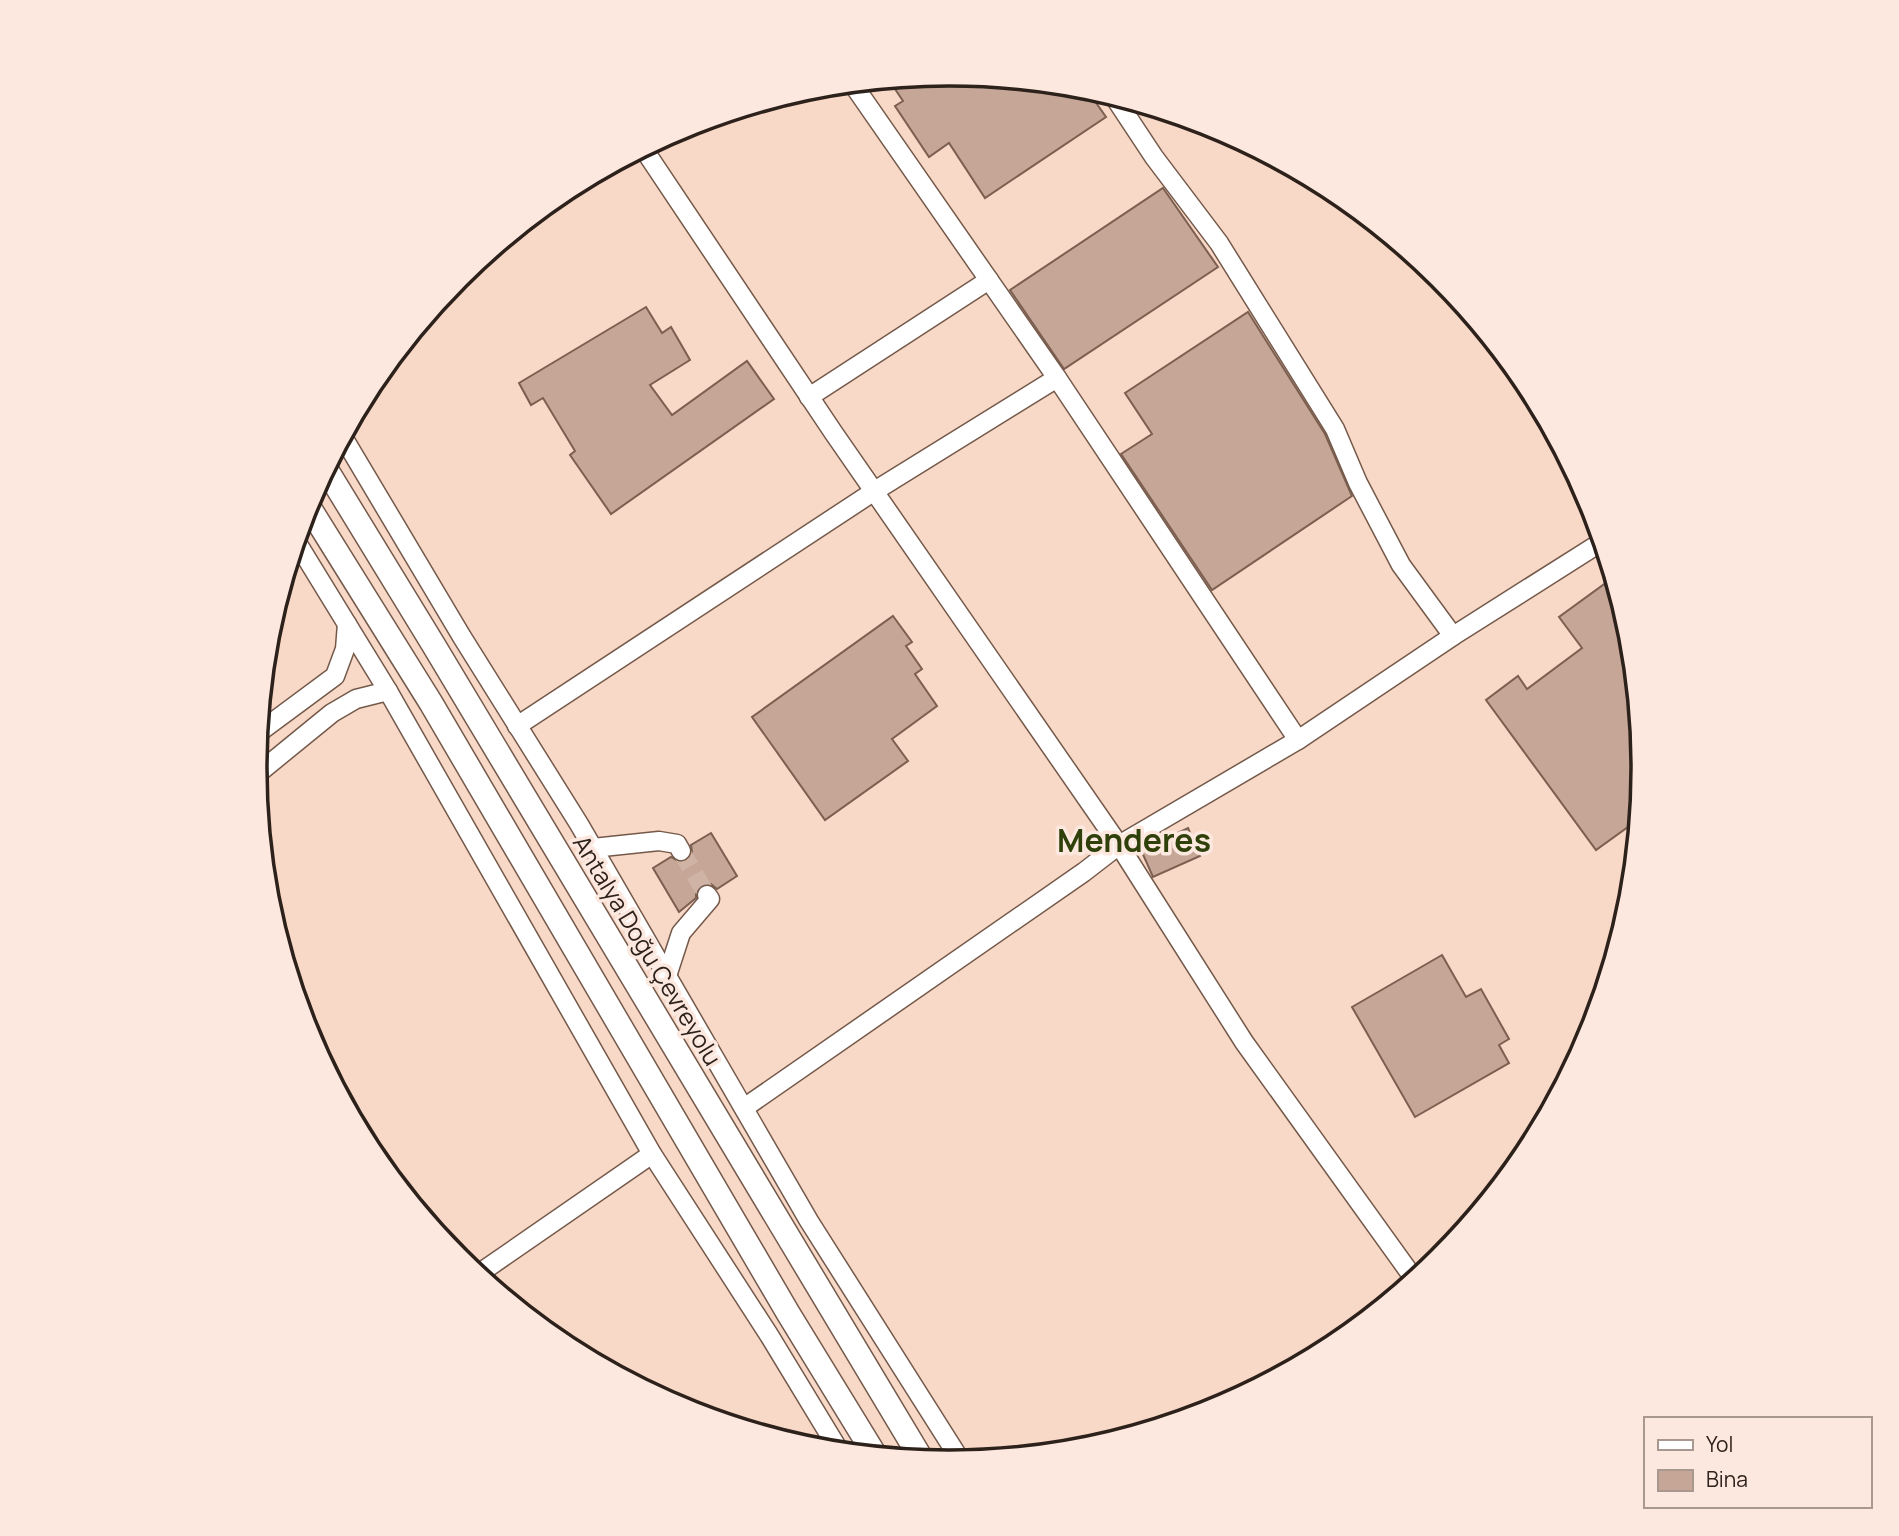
<svg xmlns="http://www.w3.org/2000/svg" width="1899" height="1536" font-family="Manrope,sans-serif">
  <style>
    .building { fill: #c6a797; stroke: #7b5f50; stroke-width: 2 }
    .lines { fill: none; stroke-linecap: round; stroke-linejoin: round }
    .minor-tunnel { stroke: #cfb3a4; stroke-width: 18; stroke-dasharray: 18 9; stroke-linecap: butt }
    .minor-casing { stroke: #74594a; stroke-width: 21 }
    .major-casing { stroke: #74594a; stroke-width: 26 }
    .minor { stroke: #fff; stroke-width: 18 }
    .major { stroke: #fff; stroke-width: 23 }
    .labels { text-anchor: middle; dominant-baseline: central; stroke-width: 7; stroke-linejoin: round; paint-order: stroke }
    .street-label { font-size: 24px; fill: #2d211b; stroke: #fce8de }
    .district-label { font-size: 32px; font-weight: bold; fill: #2f400a; stroke: #fce8de }
    .rim { fill: none; stroke: #2d211b; stroke-width: 3.5 }
  </style>
  <rect width="100%" height="100%" fill="#f8d8c6"/>
  <!-- building -->
  <g class="building">
    <path d="M 950,74 L 1085,87 L 1106,117 L 985,198 L 949,143 L 929,157 L 895,106 L 903,101 L 889,80 Z"/>
    <path d="M 1163,188 L 1218,267 L 1064,369 L 1010,290 Z"/>
    <path d="M 646,307 L 662,333 L 671,327 L 690,360 L 650,385 L 672,415 L 747,361 L 774,399 L 611,514 L 570,455 L 575,451 L 543,398 L 531,405 L 519,383 Z"/>
    <path d="M 1248,312 L 1325,434 L 1352,496 L 1212,590 L 1121,454 L 1152,434 L 1125,393 Z"/>
    <path d="M 1614,577 L 1631,633 L 1644,768 L 1639,819 L 1596,850 L 1486,700 L 1518,676 L 1527,689 L 1582,648 L 1559,617 Z"/>
    <path d="M 893,616 L 912,642 L 906,646 L 922,669 L 915,674 L 937,706 L 892,739 L 908,761 L 825,820 L 752,717 Z"/>
    <path d="M 1188,828 L 1200,856 L 1153,877 L 1141,850 Z"/>
    <path d="M 711,833 L 737,876 L 717,889 L 711,884 L 701,886 L 696,891 L 696,898 L 679,912 L 653,868 L 671,857 L 680,862 L 687,860 L 692,852 L 691,845 Z"/>
    <path d="M 1442,955 L 1466,997 L 1481,989 L 1509,1039 L 1499,1045 L 1509,1063 L 1415,1117 L 1352,1007 Z"/>
  </g>
  <g class="lines">
    <!-- minor-tunnel -->
    <path class="minor-tunnel" d="M 681,851 L 707,895"/>
    <defs>
      <g id="minor">
        <path d="M 852,83 L 1057,378 L 1298,740"/>
        <path d="M 1113,95 L 1154,157 L 1219,243 L 1335,429 L 1358,483 L 1401,565 L 1453,636"/>
        <path d="M 643,148 L 833,432 L 1119,845 L 1244,1042 L 1415,1280"/>
        <path d="M 809,397 L 989,280"/>
        <path d="M 343,437 L 462,637 L 579,824 L 809,1221 L 961,1461"/>
        <path d="M 296,541 L 388,691 L 652,1154 L 769,1335 L 840,1452"/>
        <path d="M 517,726 L 873,492 L 1057,378"/>
        <path d="M 258,733 L 335,676 L 345,649 L 347,624"/>
        <path d="M 256,775 L 332,713 L 356,699 L 388,691"/>
        <path d="M 593,848 L 659,841 L 677,844 L 681,851"/>
        <path d="M 667,976 L 681,933 L 710,899 L 707,895"/>
        <path d="M 744,1108 L 1084,872 L 1119,845 L 1298,740 L 1453,636 L 1603,541"/>
        <path d="M 477,1275 L 652,1154"/>
      </g>
      <g id="major">
        <path d="M 326,469 L 433,644 L 922,1460"/>
        <path d="M 307,504 L 431,703 L 788,1313 L 875,1455"/>
      </g>
    </defs>
    <!-- minor casing -->
    <use href="#minor" class="minor-casing"/>
    <!-- major casing -->
    <use href="#major" class="major-casing"/>
    <!-- minor -->
    <use href="#minor" class="minor"/>
    <!-- major -->
    <use href="#major" class="major"/>
  </g>
  <g class="labels">
    <!-- street labels -->
    <g class="street-label">
      <text transform="translate(648 950) rotate(59)">Antalya Doğu Çevreyolu</text>
    </g>
    <!-- district labels -->
    <g class="district-label">
      <text x="1134" y="840">Menderes</text>
    </g>
  </g>
  <!-- crop -->
  <path d="M0 0H1899V1536H0ZM267 768a682 682 0 1 1 1364 0a682 682 0 1 1-1364 0Z" fill="#fce8de" fill-rule="evenodd"/>
  <path class="rim" d="M267 768a682 682 0 1 1 1364 0a682 682 0 1 1-1364 0Z"/>
  <!-- legend -->
  <rect x="1644" y="1417" width="228" height="91" fill="#fce8de" stroke="#a99890" stroke-width="2"/>
  <rect x="1658" y="1440" width="35" height="10" fill="#ffffff" stroke="#a99890" stroke-width="2"/>
  <text x="1706" y="1452" font-size="21" fill="#2d211b">Yol</text>
  <rect x="1658" y="1470" width="35" height="21" fill="#c6a797" stroke="#a99890" stroke-width="2"/>
  <text x="1706" y="1487" font-size="21" fill="#2d211b">Bina</text>
</svg>
